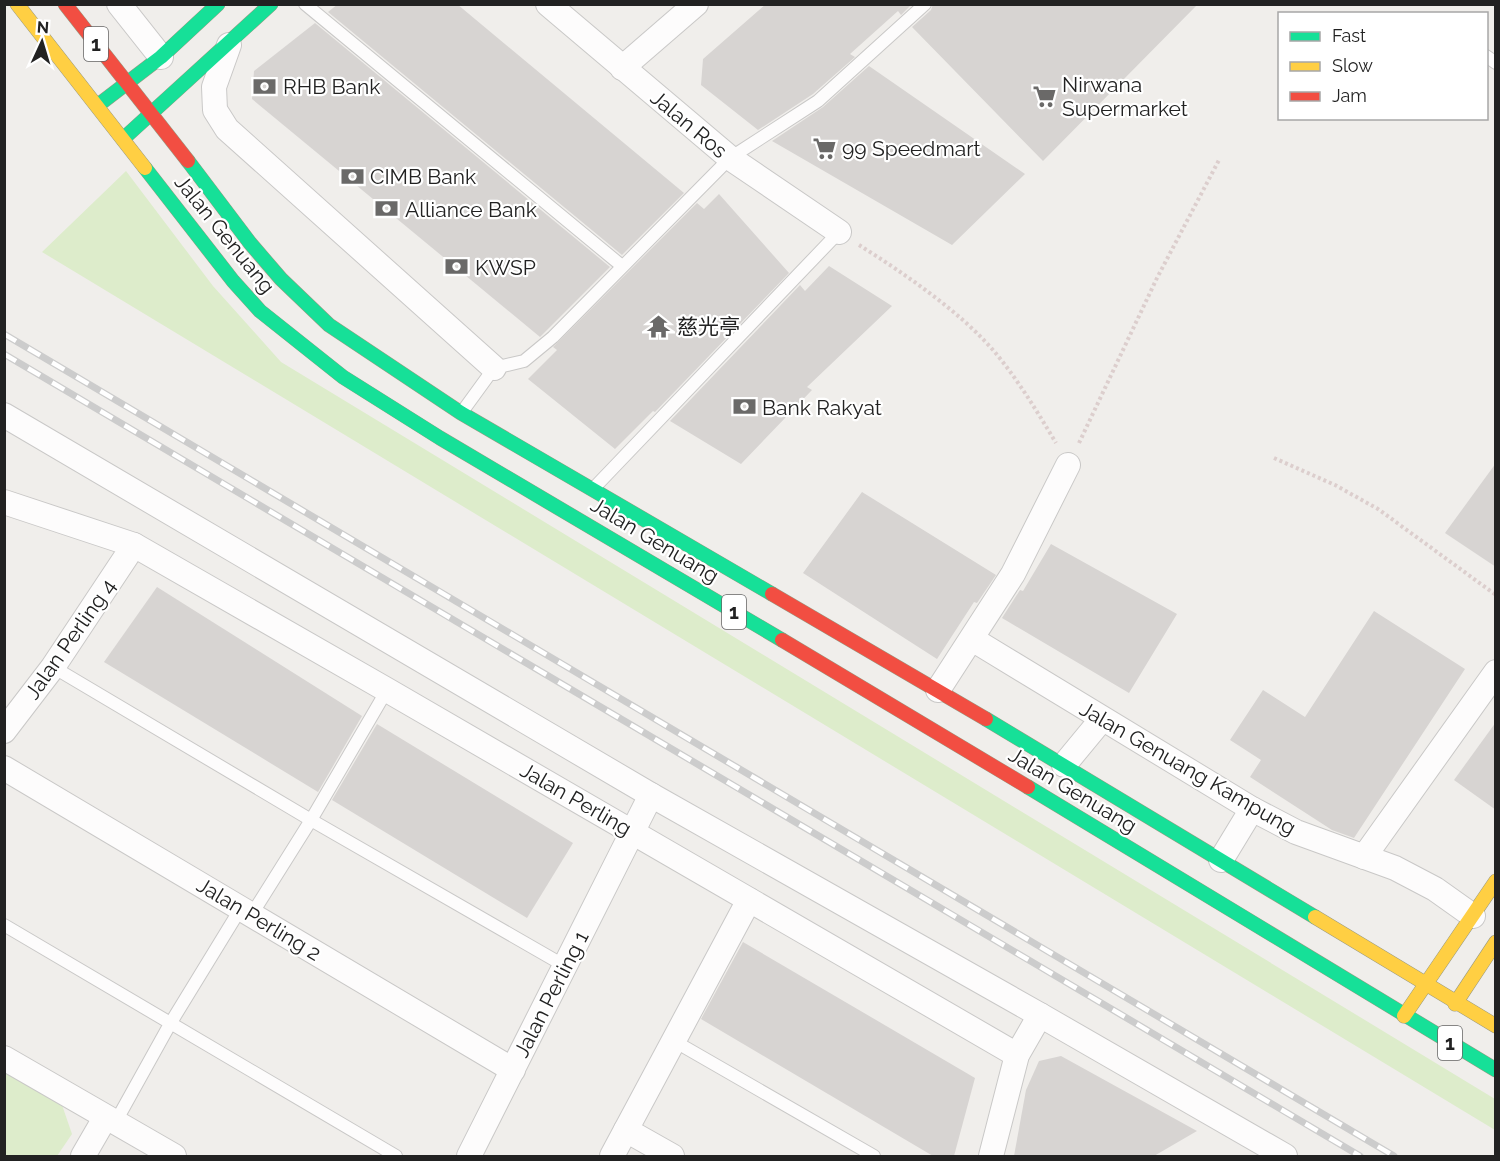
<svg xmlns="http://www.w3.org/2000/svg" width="1500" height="1161" font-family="Raleway,'Noto Sans SC',sans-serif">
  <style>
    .grass { fill: #ddeccb }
    .building { fill: #d7d4d2 }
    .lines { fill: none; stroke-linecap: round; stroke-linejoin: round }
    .lane-casing { stroke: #c9c8c7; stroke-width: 14 }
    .street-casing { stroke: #c9c8c7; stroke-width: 26 }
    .fast-casing { stroke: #999a82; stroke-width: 15 }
    .slow-casing { stroke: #999a82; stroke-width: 15 }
    .jam-casing { stroke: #999a82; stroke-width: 15 }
    .path { stroke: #dccecd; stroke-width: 4; stroke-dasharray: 3 3; stroke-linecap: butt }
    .lane { stroke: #fdfcfc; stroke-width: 12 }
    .street { stroke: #fdfcfc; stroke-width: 24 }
    .fast { stroke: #16e098; stroke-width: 14 }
    .slow { stroke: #ffcf43; stroke-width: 14 }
    .jam { stroke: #f24e42; stroke-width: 14 }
    .rail-casing { stroke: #ccc; stroke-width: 7 }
    .rail { stroke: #fff; stroke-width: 4.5; stroke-dasharray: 14; stroke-linecap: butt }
    .labels { text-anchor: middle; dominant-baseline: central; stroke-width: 4.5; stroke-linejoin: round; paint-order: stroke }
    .shield { fill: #fff; stroke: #646464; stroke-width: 1.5 }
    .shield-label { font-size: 20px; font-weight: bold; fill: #222 }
    .poi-label { font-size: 21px; fill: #222; stroke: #fff; text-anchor: start }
    .street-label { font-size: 21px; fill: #222; stroke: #fff }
  </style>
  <rect width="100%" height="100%" fill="#f0eeeb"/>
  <!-- grass -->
  <g class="grass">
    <path d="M 126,171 L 213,286 L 281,362 L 1495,1099 L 1495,1130 L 42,252 Z"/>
    <path d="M 4,1072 L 62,1105 L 72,1134 L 57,1156 L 5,1156 Z"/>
  </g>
  <!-- building -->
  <g class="building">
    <path d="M 338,4 L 457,4 L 684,193 L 622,255 L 328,12 Z"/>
    <path d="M 766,4 L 912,4 L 901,15 L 898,11 L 850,54 L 855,57 L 813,94 L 758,130 L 701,85 L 703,59 Z"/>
    <path d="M 933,4 L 1198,4 L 1043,161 L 912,27 L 931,10 Z"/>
    <path d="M 315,23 L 610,267 L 540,337 L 252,99 L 254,71 Z"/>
    <path d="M 869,66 L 1025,174 L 952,245 L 772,141 L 823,107 Z"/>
    <path d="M 719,194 L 789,273 L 655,412 L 653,411 L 615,449 L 528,379 L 557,350 L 553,347 L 697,203 L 704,209 Z"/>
    <path d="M 829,266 L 892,306 L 807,387 L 812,390 L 741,464 L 670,421 L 800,285 L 805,291 Z"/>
    <path d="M 1496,463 L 1496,567 L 1445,533 Z"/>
    <path d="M 862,492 L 996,575 L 977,603 L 974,602 L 937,659 L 803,573 Z"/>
    <path d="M 1051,544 L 1177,614 L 1129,693 L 1002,618 L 1020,590 L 1023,591 Z"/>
    <path d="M 157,587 L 362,716 L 318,792 L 104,662 Z"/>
    <path d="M 1374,611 L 1465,669 L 1354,838 L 1332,830 L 1250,777 L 1261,760 L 1230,740 L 1263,690 L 1305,717 Z"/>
    <path d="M 1496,722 L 1496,810 L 1454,780 Z"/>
    <path d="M 377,724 L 573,843 L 527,918 L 332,800 Z"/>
    <path d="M 743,942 L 975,1078 L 954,1156 L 933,1156 L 701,1019 Z"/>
    <path d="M 1061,1056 L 1197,1131 L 1154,1156 L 1014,1156 L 1026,1090 L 1039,1061 Z"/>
  </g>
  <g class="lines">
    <defs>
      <g id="lane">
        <path d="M 305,4 L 622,266"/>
        <path d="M 1486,56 L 1496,63"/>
        <path d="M 462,412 L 494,368 L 524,361 L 553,337 L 730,158 L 818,101 L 925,4"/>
        <path d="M 593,489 L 839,232"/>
        <path d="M 53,667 L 311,820 L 565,966"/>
        <path d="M 252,914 L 311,820 L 387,690"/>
        <path d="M 4,925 L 396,1156"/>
        <path d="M 674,1041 L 874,1156"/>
        <path d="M 115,1123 L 170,1024 L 241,908"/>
      </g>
      <g id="street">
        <path d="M 119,4 L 161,57"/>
        <path d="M 548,4 L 730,158 L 839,232"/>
        <path d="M 229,45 L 214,87 L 215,110 L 227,129 L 494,368"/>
        <path d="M 622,68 L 696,4"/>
        <path d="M 4,415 L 651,795 L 1040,1015 L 1285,1156"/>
        <path d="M 4,502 L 134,545 L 387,690 L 1017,1055"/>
        <path d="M 972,639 L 1252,809 L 1296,832 L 1395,868 L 1435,889 L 1473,916"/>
        <path d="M 938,690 L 1013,574 L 1068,465"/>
        <path d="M 4,731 L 53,667 L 134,545"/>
        <path d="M 1064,765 L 1102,719"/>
        <path d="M 4,768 L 513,1070"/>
        <path d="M 1364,857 L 1496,672"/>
        <path d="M 1221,860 L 1252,809"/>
        <path d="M 4,1058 L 174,1156"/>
        <path d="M 626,1130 L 672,1156"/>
        <path d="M 83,1156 L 105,1118"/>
        <path d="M 469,1156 L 651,795"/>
        <path d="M 612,1156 L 749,900"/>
        <path d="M 991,1156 L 1017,1055 L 1040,1015"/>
      </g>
      <g id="fast">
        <path d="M 97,106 L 161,57 L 218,4"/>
        <path d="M 123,139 L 271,4"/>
        <path d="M 188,161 L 250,243 L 281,279 L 329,325 L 461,413 L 772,594"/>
        <path d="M 145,168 L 233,281 L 260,311 L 343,377 L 440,438 L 782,640"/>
        <path d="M 986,719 L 1315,917"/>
        <path d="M 1028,787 L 1496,1070"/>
      </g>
      <g id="slow">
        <path d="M 17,4 L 145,168"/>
        <path d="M 1315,917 L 1496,1026"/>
        <path d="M 1455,1004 L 1496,942"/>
        <path d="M 1404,1016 L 1496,881"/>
      </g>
      <g id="jam">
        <path d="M 65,4 L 188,161"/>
        <path d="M 772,594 L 986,719"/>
        <path d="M 782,640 L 1028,787"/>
      </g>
    </defs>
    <!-- lane casing -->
    <use href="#lane" class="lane-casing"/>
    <!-- street casing -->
    <use href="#street" class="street-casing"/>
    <!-- fast casing -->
    <use href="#fast" class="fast-casing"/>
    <!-- slow casing -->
    <use href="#slow" class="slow-casing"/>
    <!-- jam casing -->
    <use href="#jam" class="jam-casing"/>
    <!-- path -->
    <g class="path">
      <path d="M 859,245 C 905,274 964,314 998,356 C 1020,383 1038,413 1056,443"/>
      <path d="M 1079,443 L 1157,278 L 1219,160"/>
      <path d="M 1274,458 L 1335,485 L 1378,509 L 1496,595"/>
    </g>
    <!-- lane -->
    <use href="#lane" class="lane"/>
    <!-- street -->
    <use href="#street" class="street"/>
    <!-- fast -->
    <use href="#fast" class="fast"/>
    <!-- slow -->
    <use href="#slow" class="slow"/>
    <!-- jam -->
    <use href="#jam" class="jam"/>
    <defs>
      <g id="rail">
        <path d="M 4,334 L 1394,1156"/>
        <path d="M 4,354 L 1360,1156"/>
      </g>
    </defs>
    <!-- rail casing -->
    <use href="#rail" class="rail-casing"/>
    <!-- rail -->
    <use href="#rail" class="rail"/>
  </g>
  <!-- icons -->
  <defs>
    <symbol id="bank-bare" viewBox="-9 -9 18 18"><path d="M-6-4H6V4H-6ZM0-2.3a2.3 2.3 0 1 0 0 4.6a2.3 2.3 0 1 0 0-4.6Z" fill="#6a6968" stroke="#fff" stroke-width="2.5" paint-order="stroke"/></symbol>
    <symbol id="supermarket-bare" viewBox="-9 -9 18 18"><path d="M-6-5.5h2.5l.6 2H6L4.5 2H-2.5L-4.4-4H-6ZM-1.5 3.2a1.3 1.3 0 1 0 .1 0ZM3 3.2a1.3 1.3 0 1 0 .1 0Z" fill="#6a6968" stroke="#fff" stroke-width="2.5" paint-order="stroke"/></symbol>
    <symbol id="temple-bare" viewBox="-9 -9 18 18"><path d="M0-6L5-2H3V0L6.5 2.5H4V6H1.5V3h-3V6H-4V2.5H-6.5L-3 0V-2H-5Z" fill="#6a6968" stroke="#fff" stroke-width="2.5" paint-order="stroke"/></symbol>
  </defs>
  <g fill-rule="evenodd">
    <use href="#bank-bare" x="248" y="70" width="33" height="33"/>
    <use href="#supermarket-bare" x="1028" y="80" width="33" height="33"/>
    <use href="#supermarket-bare" x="808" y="132" width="33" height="33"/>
    <use href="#bank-bare" x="336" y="160" width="33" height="33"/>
    <use href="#bank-bare" x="370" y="192" width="33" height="33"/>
    <use href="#bank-bare" x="440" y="250" width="33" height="33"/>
    <use href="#temple-bare" x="642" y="310" width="33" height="33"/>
    <use href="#bank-bare" x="728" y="390" width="33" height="33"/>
  </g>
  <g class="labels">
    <!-- shield labels -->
    <g class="shield">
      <rect x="84" y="27" width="24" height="34" rx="4.5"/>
      <rect x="722" y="595" width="24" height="34" rx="4.5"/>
      <rect x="1438" y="1026" width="24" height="34" rx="4.5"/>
    </g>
    <g class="shield-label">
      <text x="96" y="44">1</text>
      <text x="734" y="612">1</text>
      <text x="1450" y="1043">1</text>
    </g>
    <!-- poi labels -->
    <g class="poi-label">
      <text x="1062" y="84">Nirwana<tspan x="1062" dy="24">Supermarket</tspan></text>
      <text x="283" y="86">RHB Bank</text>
      <text x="842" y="148">99 Speedmart</text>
      <text x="370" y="176">CIMB Bank</text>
      <text x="405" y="209">Alliance Bank</text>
      <text x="475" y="267">KWSP</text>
      <text x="677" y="326">慈光亭</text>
      <text x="762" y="407">Bank Rakyat</text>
    </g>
    <!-- street labels -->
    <g class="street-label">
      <text transform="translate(689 124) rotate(40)">Jalan Ros</text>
      <text transform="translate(225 234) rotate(51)">Jalan Genuang</text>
      <text transform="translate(655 540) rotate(31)">Jalan Genuang</text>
      <text transform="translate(70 639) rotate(-55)">Jalan Perling 4</text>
      <text transform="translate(1188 768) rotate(30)">Jalan Genuang Kampung</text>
      <text transform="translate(1073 790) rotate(31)">Jalan Genuang</text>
      <text transform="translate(576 799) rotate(30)">Jalan Perling</text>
      <text transform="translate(259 919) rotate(31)">Jalan Perling 2</text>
      <text transform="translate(551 994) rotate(-63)">Jalan Perling 1</text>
    </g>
  </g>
  <!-- border -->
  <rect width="1500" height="1161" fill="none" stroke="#222222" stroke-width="12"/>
  <!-- legend -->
  <rect x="1278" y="12" width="210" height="108" fill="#ffffff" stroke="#a7a7a7" stroke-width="1.5"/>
  <rect x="1290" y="32" width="30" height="9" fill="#16e098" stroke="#a7a7a7" stroke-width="1.5"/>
  <text x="1332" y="42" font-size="18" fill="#222222">Fast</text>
  <rect x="1290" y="62" width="30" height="9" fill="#ffcf43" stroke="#a7a7a7" stroke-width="1.5"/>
  <text x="1332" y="72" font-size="18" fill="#222222">Slow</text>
  <rect x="1290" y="92" width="30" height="9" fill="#f24e42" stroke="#a7a7a7" stroke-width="1.5"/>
  <text x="1332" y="102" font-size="18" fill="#222222">Jam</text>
  <!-- north arrow -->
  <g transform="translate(42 42) rotate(4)" stroke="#ffffff" stroke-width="4.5" paint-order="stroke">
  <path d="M0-4.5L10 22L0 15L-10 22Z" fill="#222222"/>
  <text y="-9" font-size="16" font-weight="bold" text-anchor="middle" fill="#222222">N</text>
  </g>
</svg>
